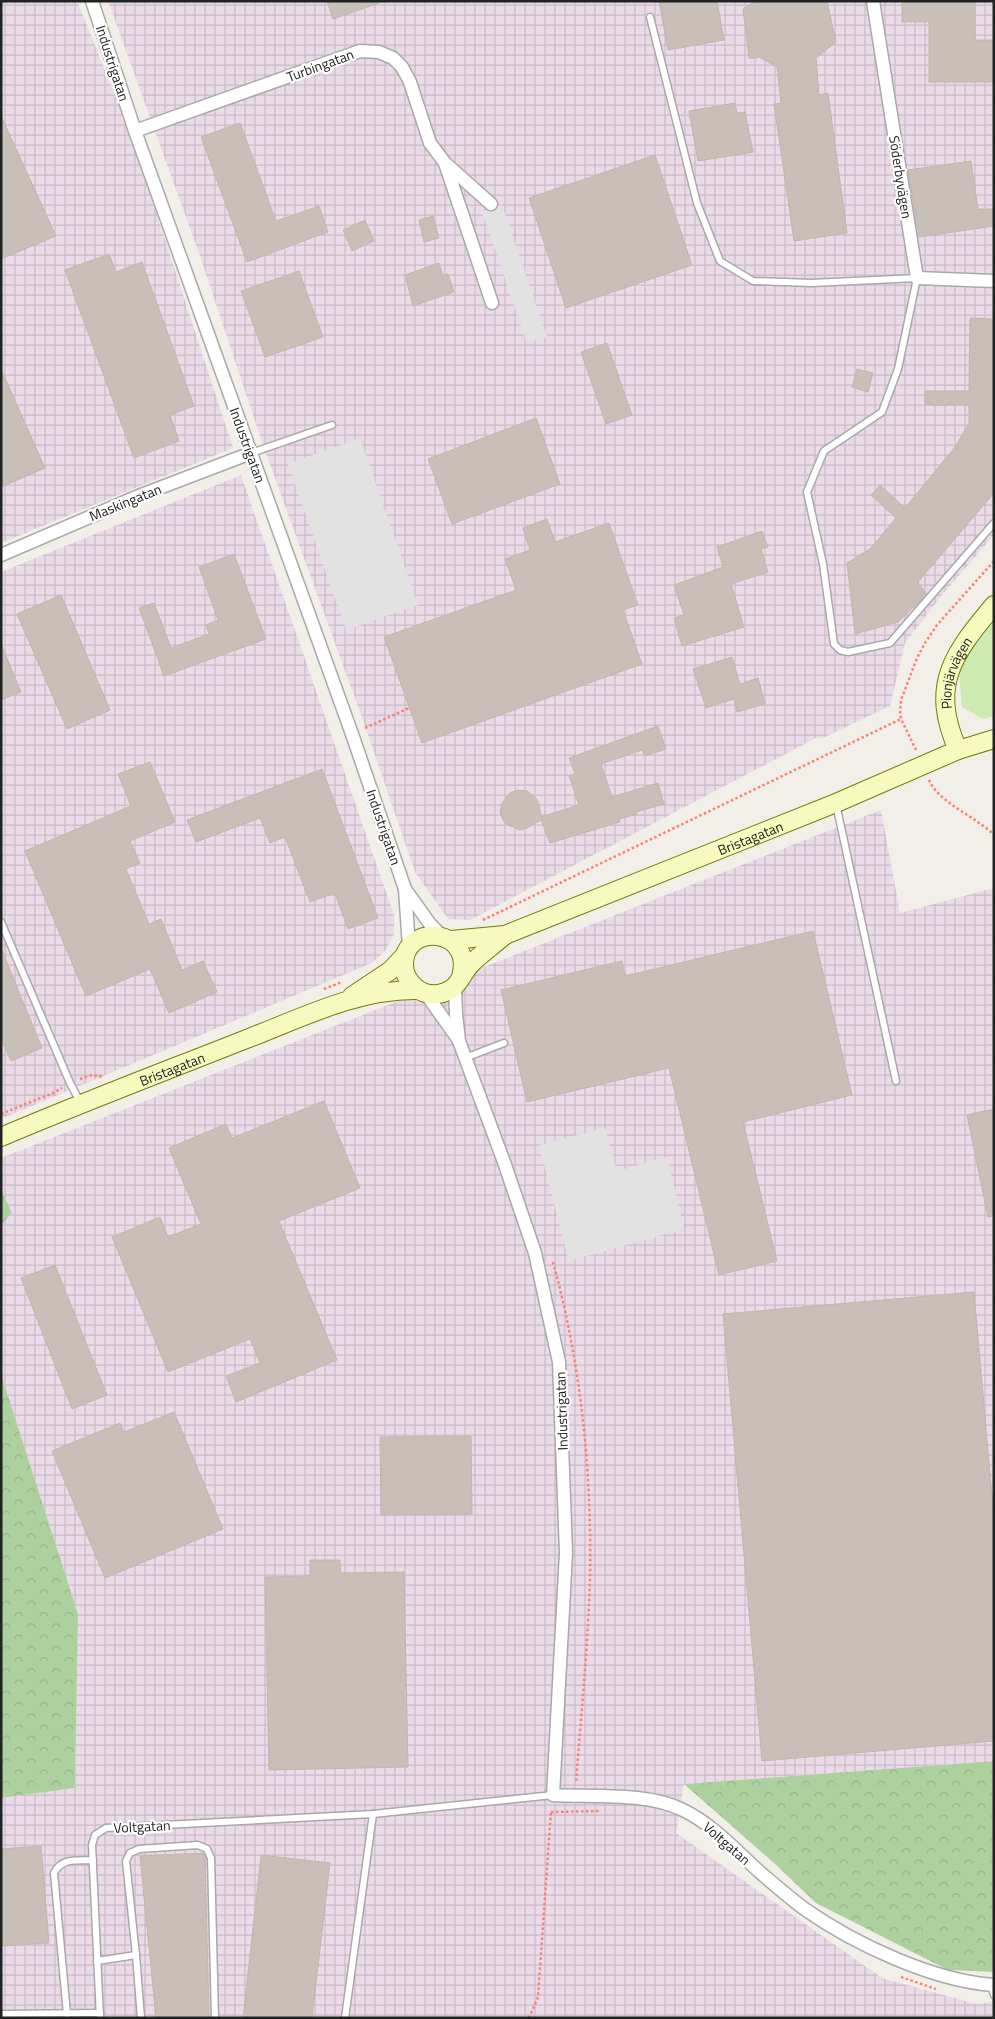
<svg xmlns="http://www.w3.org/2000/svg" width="995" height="2019" font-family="'Titillium Web',sans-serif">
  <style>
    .industrial { fill: url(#industrial-grid) }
    .grass { fill: #cdebb0 }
    .forest { fill: url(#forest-crowns) }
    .parking { fill: #e2e2e2 }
    .building { fill: #c7bfb8; stroke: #c4b6ab }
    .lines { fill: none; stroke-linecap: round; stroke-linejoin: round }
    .lane-casing { stroke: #a9a9a9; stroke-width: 9 }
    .street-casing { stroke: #a9a9a9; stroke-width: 15 }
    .secondary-casing { stroke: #707d05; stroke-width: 20 }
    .path { stroke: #fa8072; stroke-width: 2.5; stroke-dasharray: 2.5 2.5; stroke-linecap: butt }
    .lane { stroke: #fff; stroke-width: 6 }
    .street { stroke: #fff; stroke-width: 12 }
    .secondary { stroke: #f7fabf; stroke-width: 18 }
    .labels { text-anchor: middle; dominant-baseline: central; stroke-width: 4.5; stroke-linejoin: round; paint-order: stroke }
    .street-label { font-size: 14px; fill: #222; stroke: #fff }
  </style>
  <defs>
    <pattern id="industrial-grid" width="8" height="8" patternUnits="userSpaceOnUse" patternTransform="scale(1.25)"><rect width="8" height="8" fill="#ebdbe8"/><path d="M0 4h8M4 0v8" fill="none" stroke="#c9bcc7"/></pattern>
    <pattern id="forest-crowns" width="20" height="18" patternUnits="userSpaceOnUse" patternTransform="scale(1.25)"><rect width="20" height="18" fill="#add19e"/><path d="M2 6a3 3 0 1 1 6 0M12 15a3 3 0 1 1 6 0" fill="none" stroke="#95b388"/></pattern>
  </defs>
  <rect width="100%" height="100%" fill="#f2efe9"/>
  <!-- industrial -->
  <g class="industrial">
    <path d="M 1,1 L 77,1 L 130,132 L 233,448 L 1,543 Z"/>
    <path d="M 108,1 L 994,1 L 994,535 L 942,595 L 905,643 L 890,706 L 825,737 L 816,738 L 470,920 L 448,919 L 415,872 L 364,723 L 264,448 L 200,256 Z"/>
    <path d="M 241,475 L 394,915 L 394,934 L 386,950 L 372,963 L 1,1119 L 1,572 Z"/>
    <path d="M 881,810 L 900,913 L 994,888 L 994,1761 L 684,1784 L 676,1833 L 882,1978 L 976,2004 L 994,2002 L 994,2018 L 1,2018 L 1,1798 L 75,1788 L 78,1614 L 1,1374 L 1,1225 L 12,1213 L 1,1189 L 1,1158 Z"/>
  </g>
  <!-- grass -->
  <path class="grass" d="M 994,613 L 994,716 L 983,719 L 962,707 L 959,674 L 976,632 Z"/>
  <!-- forest -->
  <g class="forest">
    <path d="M 1,1189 L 12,1213 L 1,1225 Z"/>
    <path d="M 1,1374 L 78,1614 L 75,1788 L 1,1798 Z"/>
    <path d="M 994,1761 L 994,1972 L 948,1970 L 816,1903 L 774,1863 L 684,1784 Z"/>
  </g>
  <!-- parking -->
  <g class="parking">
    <path d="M 502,205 L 547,337 L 527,343 L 482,212 Z"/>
    <path d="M 360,438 L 418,605 L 346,630 L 288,464 Z"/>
    <path d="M 605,1128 L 617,1171 L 667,1157 L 684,1229 L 569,1261 L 539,1145 Z"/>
  </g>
  <!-- building -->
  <g class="building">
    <path d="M 327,1 L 378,1 L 379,3 L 333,19 Z"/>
    <path d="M 659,1 L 717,1 L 724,40 L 668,50 Z"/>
    <path d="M 755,1 L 827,1 L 836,42 L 816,58 L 819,95 L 828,93 L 847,233 L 794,241 L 774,104 L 781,103 L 777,67 L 757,56 L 757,58 L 749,58 L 743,9 Z"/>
    <path d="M 902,1 L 975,1 L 975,40 L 994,40 L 994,82 L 929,82 L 929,22 L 902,22 Z"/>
    <path d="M 735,103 L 737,113 L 745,112 L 753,152 L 698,161 L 689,111 Z"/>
    <path d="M 1,116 L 56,236 L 1,259 Z"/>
    <path d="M 240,123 L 276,221 L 319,206 L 328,232 L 247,262 L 201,137 Z"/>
    <path d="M 655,155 L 692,265 L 566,308 L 529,198 Z"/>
    <path d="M 971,161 L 978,209 L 994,209 L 994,226 L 919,237 L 908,170 Z"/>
    <path d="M 433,216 L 439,238 L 424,242 L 419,220 Z"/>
    <path d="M 365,220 L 374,241 L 352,251 L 343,230 Z"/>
    <path d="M 109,254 L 116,272 L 142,262 L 194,406 L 170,415 L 179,441 L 134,458 L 65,270 Z"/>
    <path d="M 439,263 L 443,276 L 448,274 L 454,292 L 413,306 L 405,275 Z"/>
    <path d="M 299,271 L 323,337 L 265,357 L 241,291 Z"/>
    <path d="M 970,318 L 994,319 L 994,493 L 918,582 L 926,594 L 920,601 L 898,622 L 855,634 L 847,563 L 870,549 L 896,518 L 871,495 L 880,485 L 905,508 L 955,447 L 969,423 L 969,405 L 925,405 L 925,391 L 969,391 Z"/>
    <path d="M 607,343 L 632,415 L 606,424 L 581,352 Z"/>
    <path d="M 1,369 L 45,468 L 1,487 Z"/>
    <path d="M 857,369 L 873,373 L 868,392 L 852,387 Z"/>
    <path d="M 536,418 L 560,484 L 452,524 L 428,459 Z"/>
    <path d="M 547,519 L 555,542 L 609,523 L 638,605 L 623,610 L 642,664 L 422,743 L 384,637 L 516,590 L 505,559 L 530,550 L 523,528 Z"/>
    <path d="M 762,531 L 768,547 L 761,549 L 768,572 L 731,584 L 744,627 L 682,646 L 674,618 L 684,615 L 674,585 L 723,567 L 717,547 Z"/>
    <path d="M 234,554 L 266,639 L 164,676 L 139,608 L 154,603 L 171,648 L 209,634 L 206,625 L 218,620 L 199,567 Z"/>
    <path d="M 61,595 L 110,710 L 67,729 L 17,614 Z"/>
    <path d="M 1,644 L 21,692 L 1,700 Z"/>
    <path d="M 732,657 L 740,684 L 758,678 L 765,704 L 737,712 L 734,699 L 706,708 L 693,669 Z"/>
    <path d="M 658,726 L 666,749 L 645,756 L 642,750 L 601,764 L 612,797 L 658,783 L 664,804 L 636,812 L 637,814 L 619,819 L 620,822 L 550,843 L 541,820 L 527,828 L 520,830 L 506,824 L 502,818 L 500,812 L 502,803 L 510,793 L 517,790 L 527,791 L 536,798 L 539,804 L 541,817 L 579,805 L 569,776 L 575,774 L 569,758 Z"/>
    <path d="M 150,762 L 175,822 L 130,841 L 140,863 L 126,869 L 149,924 L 161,919 L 182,970 L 203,961 L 217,992 L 169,1013 L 150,969 L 86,996 L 25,851 L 131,806 L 118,774 Z"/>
    <path d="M 322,769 L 378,918 L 348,929 L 335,893 L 310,902 L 285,837 L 270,843 L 260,818 L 196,842 L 187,820 Z"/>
    <path d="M 813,931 L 852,1095 L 743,1122 L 777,1261 L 719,1275 L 669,1068 L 527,1102 L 501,990 L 622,961 L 625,976 Z"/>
    <path d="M 1,948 L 42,1048 L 11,1061 L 1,1038 Z"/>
    <path d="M 324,1101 L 360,1188 L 279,1221 L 337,1360 L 236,1402 L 226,1376 L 260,1363 L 250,1339 L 168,1372 L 112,1237 L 160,1217 L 168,1237 L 201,1224 L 169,1148 L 226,1124 L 232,1138 Z"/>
    <path d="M 994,1109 L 994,1216 L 988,1217 L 967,1115 Z"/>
    <path d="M 55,1265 L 107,1395 L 72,1409 L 21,1278 Z"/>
    <path d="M 974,1292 L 994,1520 L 994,1741 L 762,1761 L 723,1314 Z"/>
    <path d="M 174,1412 L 223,1529 L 105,1578 L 52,1451 L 120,1423 L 124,1432 Z"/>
    <path d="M 471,1436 L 472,1514 L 381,1515 L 380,1437 Z"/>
    <path d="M 310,1560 L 340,1560 L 341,1573 L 404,1572 L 408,1767 L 269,1770 L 265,1577 L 310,1576 Z"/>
    <path d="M 41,1846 L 49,1943 L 1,1946 L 1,1849 Z"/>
    <path d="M 203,1853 L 205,1856 L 209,2018 L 156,2018 L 140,1856 Z"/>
    <path d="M 261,1855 L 330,1863 L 312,2018 L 243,2018 Z"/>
  </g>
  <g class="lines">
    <defs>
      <g id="lane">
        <path d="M 650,17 L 697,203 L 720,261 L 753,281 L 812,283 L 917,278 L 898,369 L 882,412 L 824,451 L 807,492 L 823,564 L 834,644 L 840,650 L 848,652 L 890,643 L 994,523"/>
        <path d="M 251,453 L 332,425"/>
        <path d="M 836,804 L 896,1081"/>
        <path d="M 1,922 L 70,1083 L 80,1102"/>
        <path d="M 465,1058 L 504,1043"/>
        <path d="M 136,1955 L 141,2018"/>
        <path d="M 97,1961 L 136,1955 L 126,1861 L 130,1853 L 139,1849 L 198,1845 L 207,1849 L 211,1858 L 215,2018"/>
        <path d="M 991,1985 L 994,1995"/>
        <path d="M 1,2014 L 100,2013"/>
        <path d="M 67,2014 L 54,1873 C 62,1857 77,1861 93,1860"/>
        <path d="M 100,2018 L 92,1845 L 95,1835 L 106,1828 L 373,1814 L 553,1795"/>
        <path d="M 345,2018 L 373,1814"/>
      </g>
      <g id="street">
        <path d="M 92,1 L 135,131 L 352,734 L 405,889 L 409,947"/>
        <path d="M 873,1 L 917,278 L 994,281"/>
        <path d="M 135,131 L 360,51 L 379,52 L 393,58 L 402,67 L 410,82 L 430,143 L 445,163 L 492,303"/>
        <path d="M 445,163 L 491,204"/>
        <path d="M 1,555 L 141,495 L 251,453"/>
        <path d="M 405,889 L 430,924 L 442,936"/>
        <path d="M 455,986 L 456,1014 L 459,1041 L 504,1162 L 535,1253 L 559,1362 L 566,1553 L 553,1795 C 592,1797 647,1792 683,1810 C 714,1825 737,1852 762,1874 C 776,1886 791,1899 806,1910 C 855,1944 933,1981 994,1985"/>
        <path d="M 426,994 L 458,1039"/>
      </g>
      <g id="secondary">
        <path id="s1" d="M 958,750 C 929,685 953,654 994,605"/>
        <path id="s2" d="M 451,940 L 505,935 L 836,803 L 958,750 L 994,739"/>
        <path d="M 461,977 C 475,927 403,922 404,965 C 404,974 409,982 416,988 C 427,997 443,996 454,987 C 460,981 464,972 470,965 C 480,954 494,945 505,935"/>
        <path d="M 352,996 L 391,970 L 405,955"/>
        <path id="s3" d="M 1,1137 C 81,1103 163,1072 244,1040 C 299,1019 357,989 417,990"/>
      </g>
    </defs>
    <!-- lane casing -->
    <use href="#lane" class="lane-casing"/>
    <!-- street casing -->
    <use href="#street" class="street-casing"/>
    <!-- secondary casing -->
    <use href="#secondary" class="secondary-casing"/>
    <!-- path -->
    <g class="path">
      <path d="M 365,728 L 409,708"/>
      <path d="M 916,750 L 901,719 L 900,711 L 901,700 L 917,658 L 925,643 L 937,625 L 994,561"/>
      <path d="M 929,780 C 939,803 975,816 994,835"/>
      <path d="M 483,920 L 901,719"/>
      <path d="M 324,989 L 342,982"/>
      <path d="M 80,1079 L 92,1075 L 104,1077"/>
      <path d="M 1,1114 L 53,1093 L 62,1088"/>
      <path d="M 553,1262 C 581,1364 592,1472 590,1578 C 588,1646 581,1715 576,1783"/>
      <path d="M 551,1812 L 600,1811"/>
      <path d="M 901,1977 L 936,1989"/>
      <path d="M 529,2018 L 538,1997 L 551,1811"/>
    </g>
    <!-- lane -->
    <use href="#lane" class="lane"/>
    <!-- street -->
    <use href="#street" class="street"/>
    <!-- secondary -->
    <use href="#secondary" class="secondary"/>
  </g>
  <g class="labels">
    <!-- street labels -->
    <g class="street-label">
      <text transform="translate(113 63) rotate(72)">Industrigatan</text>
      <text transform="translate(320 65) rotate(-20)">Turbingatan</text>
      <text transform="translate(901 177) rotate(81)">Söderbyvägen</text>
      <text transform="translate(248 445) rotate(70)">Industrigatan</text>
      <text transform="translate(125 502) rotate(-22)">Maskingatan</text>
      <text stroke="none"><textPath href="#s1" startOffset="81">Pionjärvägen</textPath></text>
      <text transform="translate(384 827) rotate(71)">Industrigatan</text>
      <text stroke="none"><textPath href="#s2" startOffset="318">Bristagatan</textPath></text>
      <text stroke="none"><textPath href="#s3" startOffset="184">Bristagatan</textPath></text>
      <text transform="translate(561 1411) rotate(-92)">Industrigatan</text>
      <text transform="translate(142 1826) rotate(-3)">Voltgatan</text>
      <text transform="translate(727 1843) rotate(41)">Voltgatan</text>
    </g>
  </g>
  <!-- border -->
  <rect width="995" height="2019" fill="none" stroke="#222222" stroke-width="5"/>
</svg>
